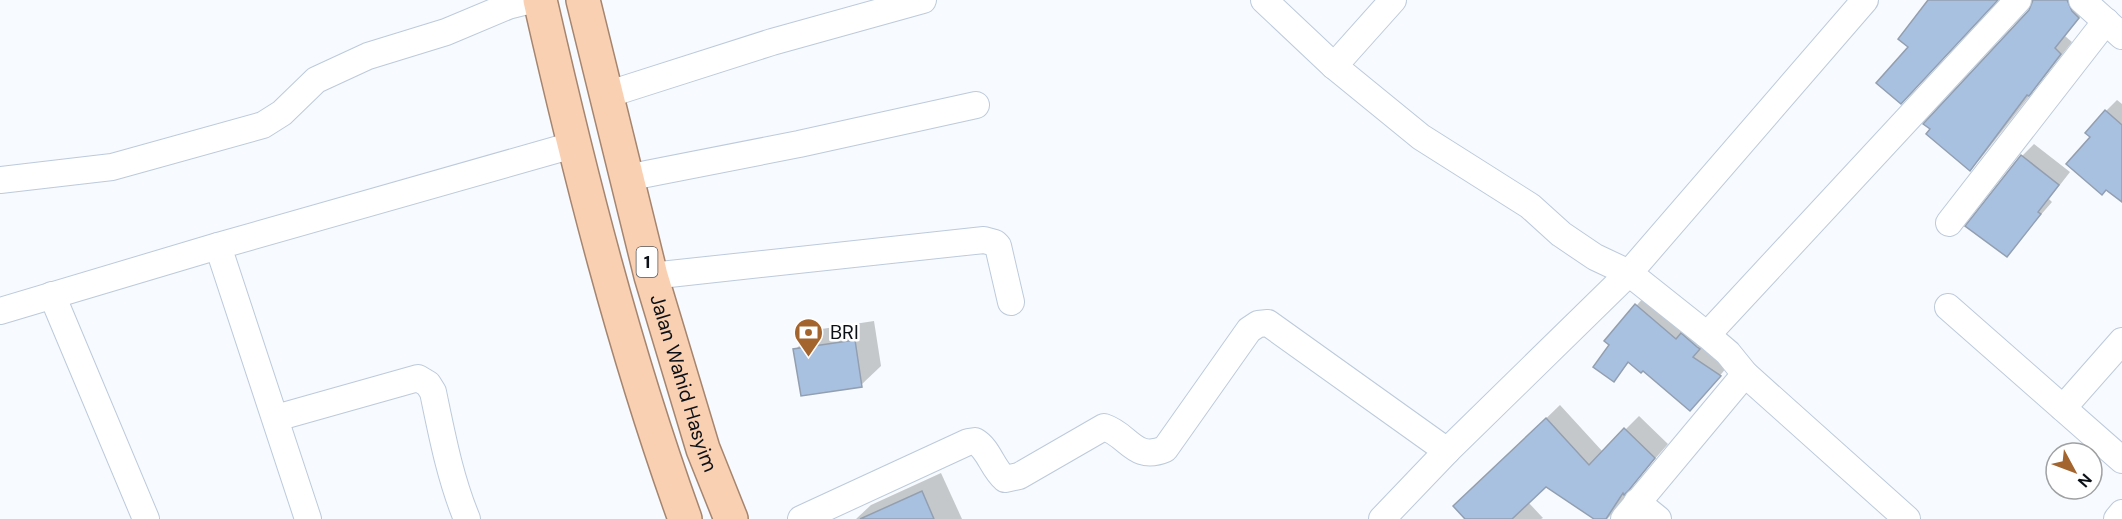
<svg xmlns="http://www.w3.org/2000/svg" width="2122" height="519" font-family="'DM Sans',sans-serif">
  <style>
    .shadow { fill: #0003 }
    .building { fill: #a9c1e1; stroke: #929fb0; stroke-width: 1.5 }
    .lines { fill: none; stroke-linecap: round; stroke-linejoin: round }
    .minor-casing { stroke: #bccadc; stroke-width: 28 }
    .trunk-casing { stroke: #a5856f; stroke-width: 36 }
    .minor { stroke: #fff; stroke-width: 26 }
    .trunk { stroke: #fad0b2; stroke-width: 33 }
    .labels { text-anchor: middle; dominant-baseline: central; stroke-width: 5; stroke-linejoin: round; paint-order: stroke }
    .shield { fill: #fff; stroke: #55585d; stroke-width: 1.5 }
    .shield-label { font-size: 18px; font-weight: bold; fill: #0c1117 }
    .poi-label { font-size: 20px; fill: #0c1117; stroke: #fff; text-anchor: start }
    .street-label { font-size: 20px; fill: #0c1117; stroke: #fff }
  </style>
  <rect width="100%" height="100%" fill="#f7fafe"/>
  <!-- shadow -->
  <g class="shadow">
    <path d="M 2034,0 L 2083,0 L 2089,6 L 2065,36 L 2072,42 L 1981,158 L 1970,169 Z"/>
    <path d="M 2117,100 L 2122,104 L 2122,201 L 2092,136 L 2106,111 Z"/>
    <path d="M 2034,144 L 2070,172 L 2049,199 L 2052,202 L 2006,255 L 1968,226 L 2022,156 Z"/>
    <path d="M 1645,296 L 1708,339 L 1700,347 L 1728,366 L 1699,400 L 1630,361 L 1614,380 L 1611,345 L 1606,340 Z"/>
    <path d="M 874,321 L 881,366 L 861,385 L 795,350 L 815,330 Z"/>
    <path d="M 1560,405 L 1603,452 L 1639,416 L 1668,444 L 1638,478 L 1617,509 L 1607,519 L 1597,519 L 1546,486 L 1528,502 L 1543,518 L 1541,519 L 1467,519 L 1469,493 Z"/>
    <path d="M 941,473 L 962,519 L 856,519 L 871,505 Z"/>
  </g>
  <!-- building -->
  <g class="building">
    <path d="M 1928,0 L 1998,0 L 1901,104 L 1876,83 L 1908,47 L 1898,39 Z"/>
    <path d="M 2033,0 L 2067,0 L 2072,11 L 2079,18 L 2055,48 L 2061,54 L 2029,96 L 2027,95 L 1970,171 L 1926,134 L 1930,129 L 1923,124 L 2029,10 Z"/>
    <path d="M 2105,110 L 2122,125 L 2122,202 L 2106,190 L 2102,195 L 2066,164 L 2090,137 L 2085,133 Z"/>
    <path d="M 2021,155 L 2059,185 L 2038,212 L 2041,214 L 2007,257 L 1965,226 Z"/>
    <path d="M 1635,304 L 1676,339 L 1681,333 L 1697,347 L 1700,349 L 1693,357 L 1721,376 L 1690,411 L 1643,371 L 1641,373 L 1628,362 L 1614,382 L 1593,367 L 1609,345 L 1604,341 Z"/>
    <path d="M 855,340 L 862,387 L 801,396 L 793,349 Z"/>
    <path d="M 1546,418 L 1589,465 L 1624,428 L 1655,458 L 1629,490 L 1624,495 L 1623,493 L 1606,519 L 1594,519 L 1546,487 L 1512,519 L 1465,519 L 1453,506 Z"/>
    <path d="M 922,491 L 934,519 L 860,519 Z"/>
  </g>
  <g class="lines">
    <defs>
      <g id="minor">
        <path d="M 1264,0 L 1334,66 L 1421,137 L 1530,206 L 1561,234 L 1595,257 L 1629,273 L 1707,335 L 1728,353 L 1745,374 L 1907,519"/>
        <path d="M 2082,0 L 2122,36"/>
        <path d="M 1334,66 L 1393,0"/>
        <path d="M 606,95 L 772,42 L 923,0"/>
        <path d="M 626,178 L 799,144 L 976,105"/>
        <path d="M 0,180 L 112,167 L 263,125 L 282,113 L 316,80 L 368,56 L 446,32 L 508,6 L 532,0"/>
        <path d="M 1949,223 L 2106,21"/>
        <path d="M 651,276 L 984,240 L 995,243 L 998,246 L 1011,302"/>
        <path d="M 52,295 L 146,519"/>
        <path d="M 1948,307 L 2122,460"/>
        <path d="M 0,311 L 218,246"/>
        <path d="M 1707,335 L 2018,0"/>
        <path d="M 2063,408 L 2122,341"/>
        <path d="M 276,418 L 418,378 L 428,384 L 433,392 C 442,435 450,478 467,519"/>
        <path d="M 1637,502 L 1658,519"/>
        <path d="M 308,519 L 218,246 L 573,145"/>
        <path d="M 801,519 L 968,442 L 975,441 C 989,449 992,468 1005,479 L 1019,476 L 1104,427 C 1129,435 1134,462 1165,449 L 1249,330 L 1258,324 L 1268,323 L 1447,451"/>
        <path d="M 1382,519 L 1447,451 L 1629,273 L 1865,0"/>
        <path d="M 1624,519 L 1745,374"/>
        <path d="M 2117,519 L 2122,513"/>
      </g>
      <g id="trunk">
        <path d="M 540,0 C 580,175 624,350 685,519"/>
        <path id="s1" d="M 583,0 L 651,276 L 703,449 L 731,519"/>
      </g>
    </defs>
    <!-- minor casing -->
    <use href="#minor" class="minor-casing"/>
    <!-- trunk casing -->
    <use href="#trunk" class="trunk-casing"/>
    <!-- minor -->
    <use href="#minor" class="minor"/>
    <!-- trunk -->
    <use href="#trunk" class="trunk"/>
  </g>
  <!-- icons -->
  <defs>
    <symbol id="bank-pin" viewBox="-11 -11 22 30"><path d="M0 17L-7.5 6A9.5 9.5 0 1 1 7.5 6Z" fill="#a4642e" stroke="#fff"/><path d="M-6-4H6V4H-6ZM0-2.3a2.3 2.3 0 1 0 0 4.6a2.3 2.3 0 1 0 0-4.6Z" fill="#fff"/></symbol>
  </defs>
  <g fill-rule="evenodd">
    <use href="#bank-pin" x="792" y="316" width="33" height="45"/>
  </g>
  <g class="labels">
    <!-- shield labels -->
    <rect class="shield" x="636.5" y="247" width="21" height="30" rx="4.5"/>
    <g class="shield-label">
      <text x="647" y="262">1</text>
    </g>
    <!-- poi labels -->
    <g class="poi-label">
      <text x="830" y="332">BRI</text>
    </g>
    <!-- street labels -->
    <g class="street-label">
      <text stroke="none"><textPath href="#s1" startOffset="396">Jalan Wahid Hasyim</textPath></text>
    </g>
  </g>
  <!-- north arrow -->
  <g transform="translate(2074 471) rotate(131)"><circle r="28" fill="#ffffff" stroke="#9ea0a2" stroke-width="1.5"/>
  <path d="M0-4.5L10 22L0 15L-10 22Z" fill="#a4642e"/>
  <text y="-9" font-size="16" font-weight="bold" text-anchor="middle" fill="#0c1117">N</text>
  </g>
</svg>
